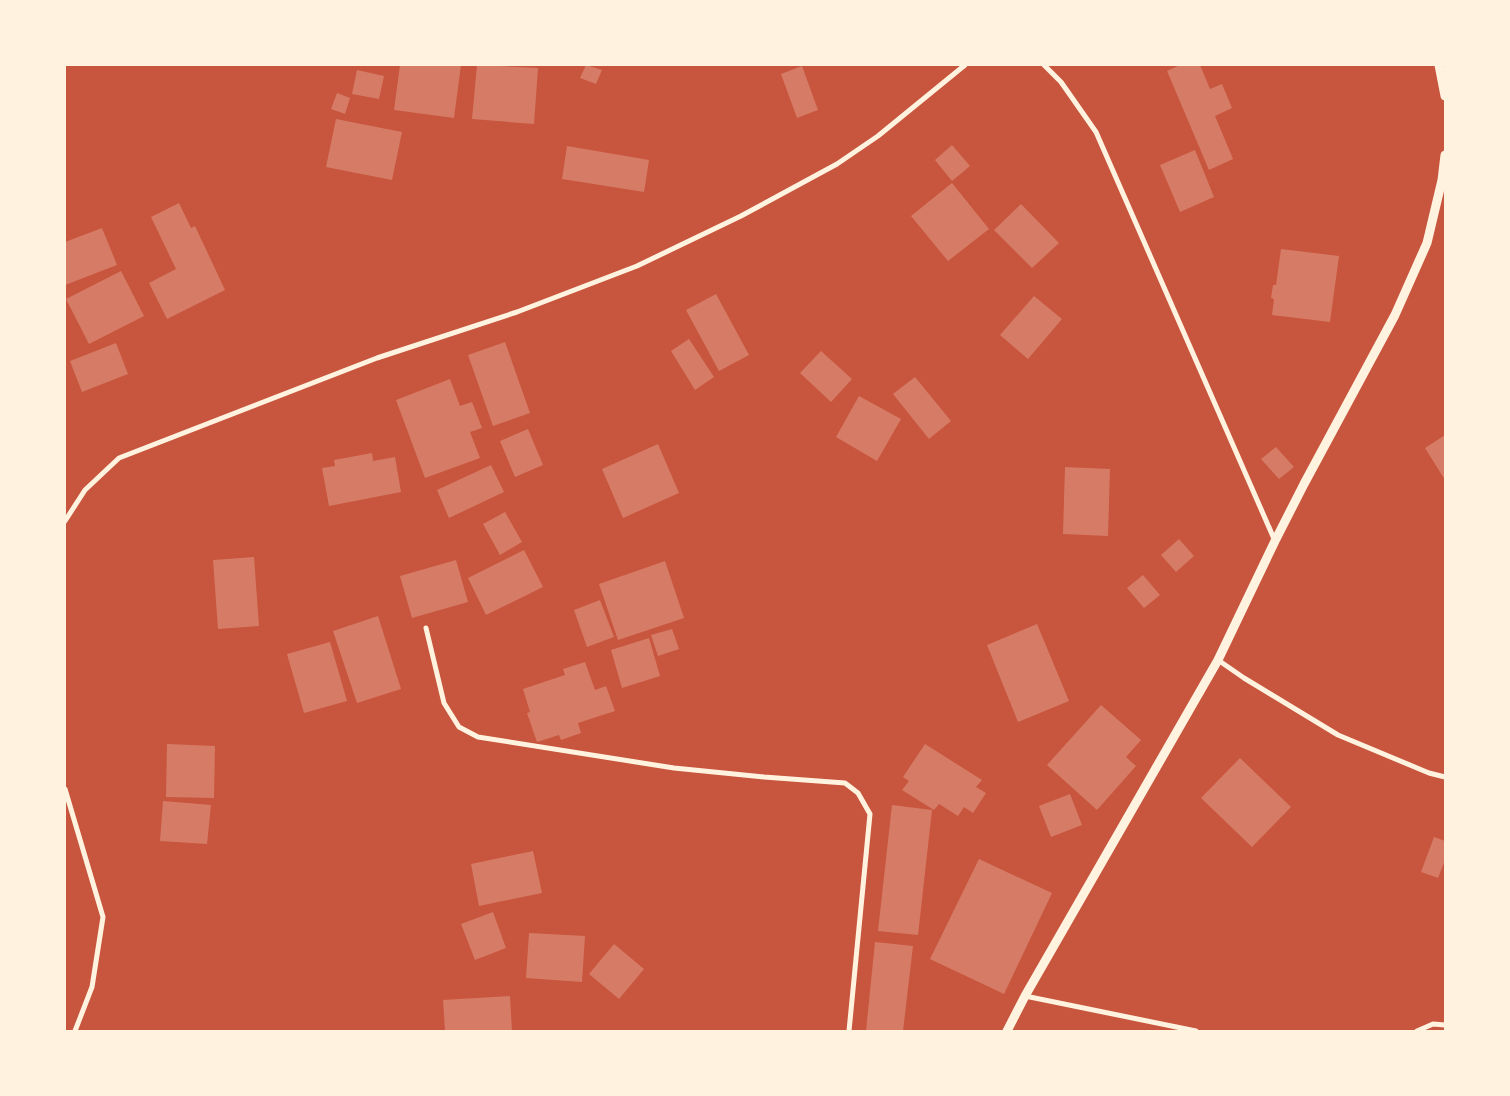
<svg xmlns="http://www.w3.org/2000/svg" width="1510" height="1096" font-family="Poppins,sans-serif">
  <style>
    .building { fill: #d67c66 }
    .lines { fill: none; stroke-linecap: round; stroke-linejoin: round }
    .minor { stroke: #fff3e0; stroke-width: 5 }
    .tertiary { stroke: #fff3e0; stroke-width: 9 }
  </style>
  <rect width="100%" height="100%" fill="#c8553d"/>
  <!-- building -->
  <g class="building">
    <path d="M 400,65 L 461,65 L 454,118 L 394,110 Z"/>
    <path d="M 477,65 L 538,68 L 534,124 L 472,119 Z"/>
    <path d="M 586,65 L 602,70 L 596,84 L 580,78 Z"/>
    <path d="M 1180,65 L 1200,65 L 1210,89 L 1222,84 L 1232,108 L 1215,116 L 1233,159 L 1209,170 L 1167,71 Z"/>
    <path d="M 802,66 L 818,110 L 797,118 L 781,74 Z"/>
    <path d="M 357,70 L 384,76 L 379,99 L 352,94 Z"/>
    <path d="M 337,93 L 350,98 L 345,114 L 331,109 Z"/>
    <path d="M 336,119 L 402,132 L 392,180 L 326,167 Z"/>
    <path d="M 952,145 L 970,166 L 952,181 L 935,160 Z"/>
    <path d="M 567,146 L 649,160 L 644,192 L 562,179 Z"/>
    <path d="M 1195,150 L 1214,197 L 1180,212 L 1160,165 Z"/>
    <path d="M 952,183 L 989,229 L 948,261 L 911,216 Z"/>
    <path d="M 179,203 L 191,228 L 195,226 L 225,290 L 167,319 L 149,283 L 176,269 L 151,217 Z"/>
    <path d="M 1021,204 L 1059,243 L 1032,268 L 994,230 Z"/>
    <path d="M 102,228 L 117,265 L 65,285 L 65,242 Z"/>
    <path d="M 1281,249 L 1339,256 L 1330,322 L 1272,315 L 1274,299 L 1271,298 L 1273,285 L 1276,285 Z"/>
    <path d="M 121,271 L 144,316 L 89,344 L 66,299 Z"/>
    <path d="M 716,294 L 749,355 L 719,371 L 686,310 Z"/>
    <path d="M 1034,296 L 1062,319 L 1028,359 L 1000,335 Z"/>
    <path d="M 689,339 L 714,377 L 695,390 L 671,351 Z"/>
    <path d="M 505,342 L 530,413 L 493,426 L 468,355 Z"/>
    <path d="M 116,343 L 128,374 L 82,392 L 70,361 Z"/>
    <path d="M 821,351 L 852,379 L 831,402 L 800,373 Z"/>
    <path d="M 915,377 L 951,421 L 929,439 L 893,394 Z"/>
    <path d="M 450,379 L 460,406 L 472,402 L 482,428 L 470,432 L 480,458 L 425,478 L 396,400 Z"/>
    <path d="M 859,396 L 901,419 L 877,461 L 836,437 Z"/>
    <path d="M 528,429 L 543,465 L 515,477 L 500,441 Z"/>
    <path d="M 1445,435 L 1445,480 L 1425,448 Z"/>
    <path d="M 658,444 L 679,493 L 623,518 L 602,469 Z"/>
    <path d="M 1276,447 L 1294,467 L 1279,479 L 1261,459 Z"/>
    <path d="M 372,453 L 373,461 L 395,457 L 401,492 L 329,506 L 322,468 L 335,466 L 334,460 Z"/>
    <path d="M 491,465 L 504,492 L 449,518 L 437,490 Z"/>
    <path d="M 1065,467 L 1110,469 L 1108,536 L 1063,534 Z"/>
    <path d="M 505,512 L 522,542 L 500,555 L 483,524 Z"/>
    <path d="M 1179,539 L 1194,556 L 1176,572 L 1161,555 Z"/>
    <path d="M 524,550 L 543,587 L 486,615 L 468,578 Z"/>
    <path d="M 254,557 L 259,626 L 218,629 L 213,560 Z"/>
    <path d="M 456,560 L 468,602 L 412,618 L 400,576 Z"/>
    <path d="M 665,561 L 684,618 L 618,640 L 599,584 Z"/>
    <path d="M 1143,575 L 1160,595 L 1144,608 L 1127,588 Z"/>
    <path d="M 600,600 L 614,637 L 587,647 L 574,610 Z"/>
    <path d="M 378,616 L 401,689 L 357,703 L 333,631 Z"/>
    <path d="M 1037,624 L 1069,701 L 1018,722 L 987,645 Z"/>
    <path d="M 672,629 L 679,649 L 658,656 L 651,635 Z"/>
    <path d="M 649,638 L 660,676 L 622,688 L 611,650 Z"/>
    <path d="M 330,642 L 347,701 L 304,713 L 287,654 Z"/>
    <path d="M 585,662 L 595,690 L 606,686 L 615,711 L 578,723 L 581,733 L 561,740 L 559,735 L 537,742 L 527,713 L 530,712 L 523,689 L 565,675 L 563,669 Z"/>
    <path d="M 1101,705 L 1141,740 L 1126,757 L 1136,766 L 1097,810 L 1047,765 Z"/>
    <path d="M 167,744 L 215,746 L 214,798 L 166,797 Z"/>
    <path d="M 925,744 L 982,780 L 976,787 L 986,793 L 973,813 L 964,807 L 958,816 L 939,804 L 934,810 L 902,790 L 909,781 L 903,777 Z"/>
    <path d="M 1240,758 L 1291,807 L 1252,847 L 1201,798 Z"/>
    <path d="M 1070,794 L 1082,825 L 1051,837 L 1039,806 Z"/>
    <path d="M 163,801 L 211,805 L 207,844 L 160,841 Z"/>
    <path d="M 892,805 L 932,810 L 918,935 L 878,931 Z"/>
    <path d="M 1434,837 L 1445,841 L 1445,860 L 1438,878 L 1421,872 Z"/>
    <path d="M 533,851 L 542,893 L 479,906 L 471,864 Z"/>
    <path d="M 979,859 L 1052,893 L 1004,994 L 930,959 Z"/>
    <path d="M 493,912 L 506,948 L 475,960 L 461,924 Z"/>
    <path d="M 529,933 L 585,936 L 582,982 L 526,978 Z"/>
    <path d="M 875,942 L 913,946 L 903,1031 L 866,1031 Z"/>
    <path d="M 614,944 L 644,969 L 619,999 L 589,974 Z"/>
    <path d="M 510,996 L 512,1031 L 445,1031 L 443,1000 Z"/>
  </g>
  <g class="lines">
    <!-- minor -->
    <g class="minor">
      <path d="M 1044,65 L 1061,82 L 1096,132 L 1275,541"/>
      <path d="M 65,521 L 85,490 L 119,458 L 377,358 L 517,312 L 637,266 L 741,216 L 837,164 L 878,136 L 965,65"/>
      <path d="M 426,628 L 444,703 L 459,727 L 478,737 L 674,768 L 764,777 L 845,783 L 858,793 L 870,814 L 849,1031"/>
      <path d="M 1218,660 L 1244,678 L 1338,735 L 1429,773 L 1445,777"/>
      <path d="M 65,789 L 103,917 L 92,987 L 75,1031"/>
      <path d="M 1025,996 L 1196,1031"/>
      <path d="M 1417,1031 L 1433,1024 L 1445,1025"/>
    </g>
    <!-- tertiary -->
    <g class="tertiary">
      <path d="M 1439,65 L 1445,96"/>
      <path d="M 1007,1031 L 1025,996 L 1218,660 L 1275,541 L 1304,484 L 1395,315 L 1427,243 L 1442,180 L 1445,155"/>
    </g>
  </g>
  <!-- border -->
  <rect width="1510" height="1096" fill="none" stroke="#fff3e0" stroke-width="132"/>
</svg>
